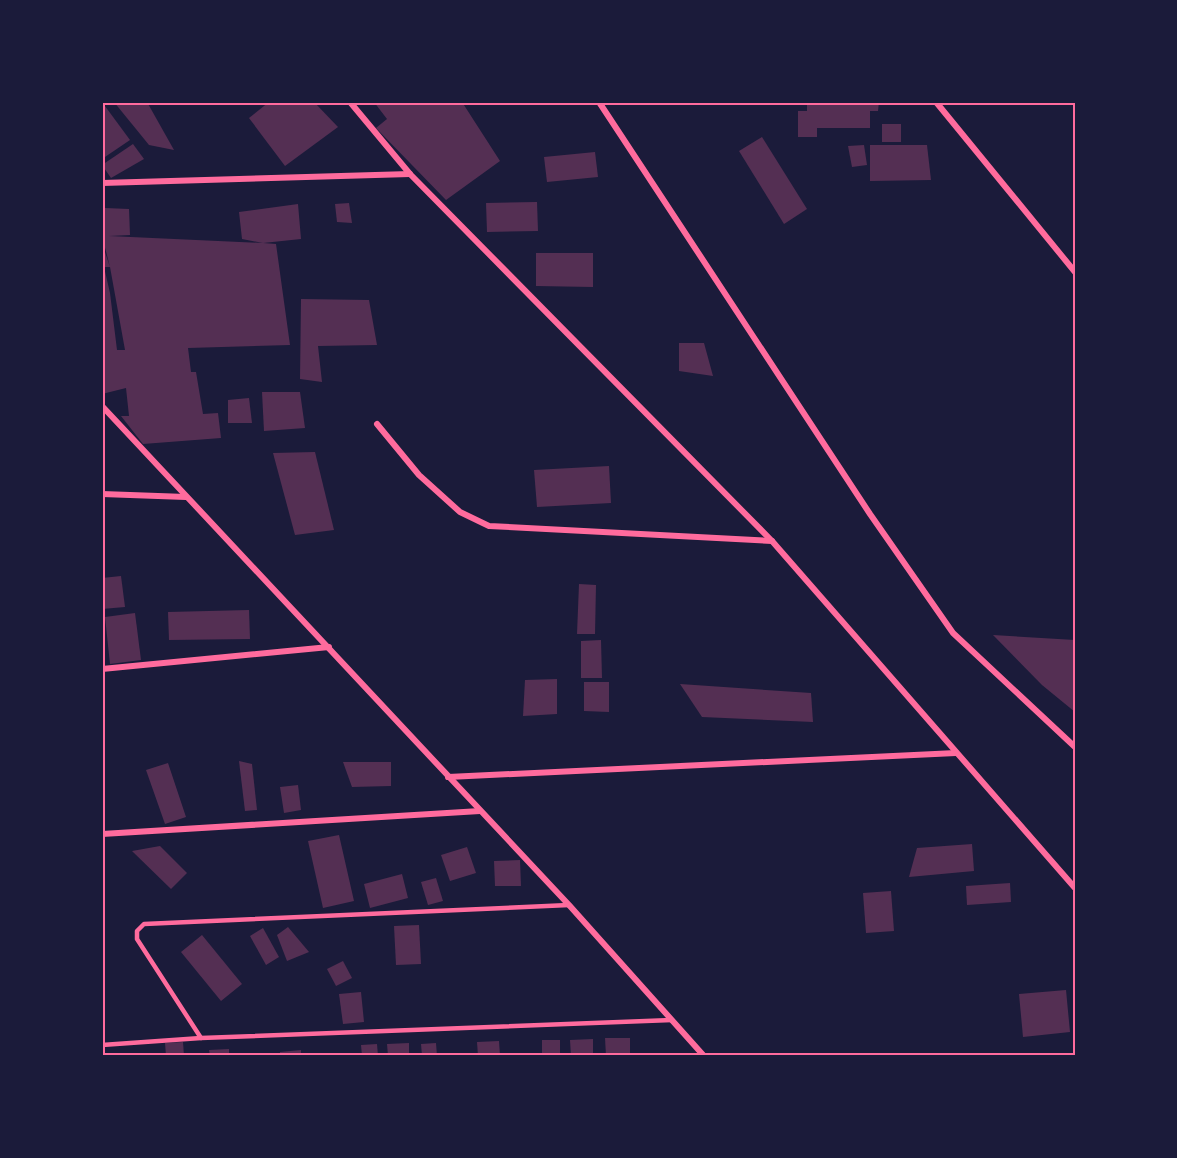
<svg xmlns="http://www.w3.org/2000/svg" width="1177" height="1158" font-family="Georgia,serif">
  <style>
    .building { fill: #542f53; fill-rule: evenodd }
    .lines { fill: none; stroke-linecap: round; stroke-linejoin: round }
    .service { stroke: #ff6b9d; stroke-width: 4.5 }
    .minor { stroke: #ff6b9d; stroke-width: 6 }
    .neatline { fill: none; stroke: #ff6b9d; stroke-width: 2 }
  </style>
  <rect width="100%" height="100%" fill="#1b1b3a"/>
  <!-- building -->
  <g class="building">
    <path d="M 102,102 L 130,140 L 102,159 Z"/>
    <path d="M 114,102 L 147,102 L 174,150 L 149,145 Z"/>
    <path d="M 269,102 L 314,102 L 338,127 L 285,166 L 249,118 Z"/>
    <path d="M 374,102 L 462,102 L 500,161 L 446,200 L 376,128 L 387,119 Z"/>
    <path d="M 807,102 L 879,102 L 878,111 L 870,111 L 870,128 L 817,128 L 817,137 L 798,137 L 798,111 L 807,111 Z"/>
    <rect x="882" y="124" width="19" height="18"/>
    <path d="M 762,137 L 807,209 L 784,224 L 739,151 Z"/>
    <path d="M 133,144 L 144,159 L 111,178 L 102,165 Z"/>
    <path d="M 864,145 L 867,165 L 852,167 L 848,146 Z"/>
    <path d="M 870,145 L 927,145 L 931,180 L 870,181 Z"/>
    <path d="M 595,152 L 598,177 L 547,182 L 544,157 Z"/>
    <path d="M 537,202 L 538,231 L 487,232 L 486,203 Z"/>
    <path d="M 349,203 L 352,223 L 337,222 L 335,204 Z"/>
    <path d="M 298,204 L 301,239 L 263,243 L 276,244 L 290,345 L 188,348 L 191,372 L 196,372 L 203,414 L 218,413 L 221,438 L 143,444 L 121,416 L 129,416 L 126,388 L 102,394 L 102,243 L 110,267 L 102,236 L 105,208 L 129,209 L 130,235 L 109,236 L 263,243 L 242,239 L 239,212 ZM 104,267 L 110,267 L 125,350 L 117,350 L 110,293 Z"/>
    <path d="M 536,253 L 593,253 L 593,287 L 536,286 Z"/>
    <path d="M 301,299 L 369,300 L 377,345 L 318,346 L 322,382 L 300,379 Z"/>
    <path d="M 679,343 L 704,343 L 713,376 L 679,371 Z"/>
    <path d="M 262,392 L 300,392 L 305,428 L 264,431 Z"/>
    <path d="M 249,398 L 252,423 L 228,423 L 228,400 Z"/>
    <path d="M 315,452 L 334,530 L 295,535 L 273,453 Z"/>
    <path d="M 609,466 L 611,503 L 537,507 L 534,470 Z"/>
    <path d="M 121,576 L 125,607 L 102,609 L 102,578 Z"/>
    <path d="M 579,584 L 596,585 L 595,634 L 577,634 Z"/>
    <path d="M 249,610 L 250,639 L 169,640 L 168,612 Z"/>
    <path d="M 135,613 L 141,660 L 110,664 L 105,617 Z"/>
    <path d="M 993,635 L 1075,640 L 1075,712 L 1042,685 Z"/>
    <path d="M 601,640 L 602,678 L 581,678 L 581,641 Z"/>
    <path d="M 557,679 L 557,714 L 523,716 L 525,680 Z"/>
    <path d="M 584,682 L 609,682 L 609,712 L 584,711 Z"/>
    <path d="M 680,684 L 811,693 L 813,722 L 702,717 Z"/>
    <path d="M 239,761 L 252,764 L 257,810 L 245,811 Z"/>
    <path d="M 343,762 L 391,762 L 391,786 L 352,787 Z"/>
    <path d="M 168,763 L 186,817 L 165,824 L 146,770 Z"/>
    <path d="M 298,785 L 301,810 L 284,813 L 280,787 Z"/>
    <path d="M 339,835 L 354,901 L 323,908 L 308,841 Z"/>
    <path d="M 972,844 L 974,871 L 909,877 L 917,848 Z"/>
    <path d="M 160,846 L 187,873 L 171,889 L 132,851 Z"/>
    <path d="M 467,847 L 476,873 L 450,881 L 441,855 Z"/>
    <path d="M 520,860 L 521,886 L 495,886 L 494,861 Z"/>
    <path d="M 402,874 L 408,898 L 370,908 L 364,884 Z"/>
    <path d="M 436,878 L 443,901 L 428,905 L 421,882 Z"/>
    <path d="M 1010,883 L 1011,902 L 967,905 L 966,886 Z"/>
    <path d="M 891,891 L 894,931 L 866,933 L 863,893 Z"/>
    <path d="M 419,925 L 421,964 L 396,965 L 394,926 Z"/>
    <path d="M 288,927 L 309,952 L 287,961 L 277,935 Z"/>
    <path d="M 263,928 L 279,957 L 266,965 L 250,936 Z"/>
    <path d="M 202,935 L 242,984 L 221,1001 L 181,952 Z"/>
    <path d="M 343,961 L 352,978 L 336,986 L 327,969 Z"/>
    <path d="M 1066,990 L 1070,1032 L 1023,1037 L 1019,994 Z"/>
    <path d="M 361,992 L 364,1022 L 343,1024 L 339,994 Z"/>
    <path d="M 605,1038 L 630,1038 L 630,1056 L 606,1056 Z"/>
    <path d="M 593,1039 L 593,1056 L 571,1056 L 570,1040 Z"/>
    <rect x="542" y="1040" width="18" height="16"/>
    <path d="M 499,1041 L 500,1056 L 478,1056 L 477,1042 Z"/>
    <path d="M 183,1042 L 184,1056 L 166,1056 L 165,1043 Z"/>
    <path d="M 409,1043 L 409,1056 L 388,1056 L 387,1044 Z"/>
    <path d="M 436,1043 L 437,1056 L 422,1056 L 421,1044 Z"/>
    <path d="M 377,1044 L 378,1056 L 362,1056 L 361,1045 Z"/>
    <path d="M 229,1049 L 229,1056 L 210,1056 L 209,1050 Z"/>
    <path d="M 301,1050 L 301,1056 L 280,1056 L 280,1052 Z"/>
  </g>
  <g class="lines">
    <!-- service -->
    <g class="service">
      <path d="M 201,1038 L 137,939 L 137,931 L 144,924 L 569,905"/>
      <path d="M 102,1045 L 201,1038 L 672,1020"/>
    </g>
    <!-- minor -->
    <g class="minor">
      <path d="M 350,102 L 410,174 L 772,541 L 1075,888"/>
      <path d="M 599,102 L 870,514 L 953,633 L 1075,747"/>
      <path d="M 936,102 L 1075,272"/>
      <path d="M 102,183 L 410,174"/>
      <path d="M 102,406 L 569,905 L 704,1056"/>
      <path d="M 377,424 L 419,475 L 460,512 L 489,526 L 772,541"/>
      <path d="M 102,494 L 186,497"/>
      <path d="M 102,669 L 329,647"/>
      <path d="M 448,777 L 956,753"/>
      <path d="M 102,834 L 480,811"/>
    </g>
  </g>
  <!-- border -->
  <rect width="1177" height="1158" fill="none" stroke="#1b1b3a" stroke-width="207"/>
  <rect x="104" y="104" width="970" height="950" class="neatline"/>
</svg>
